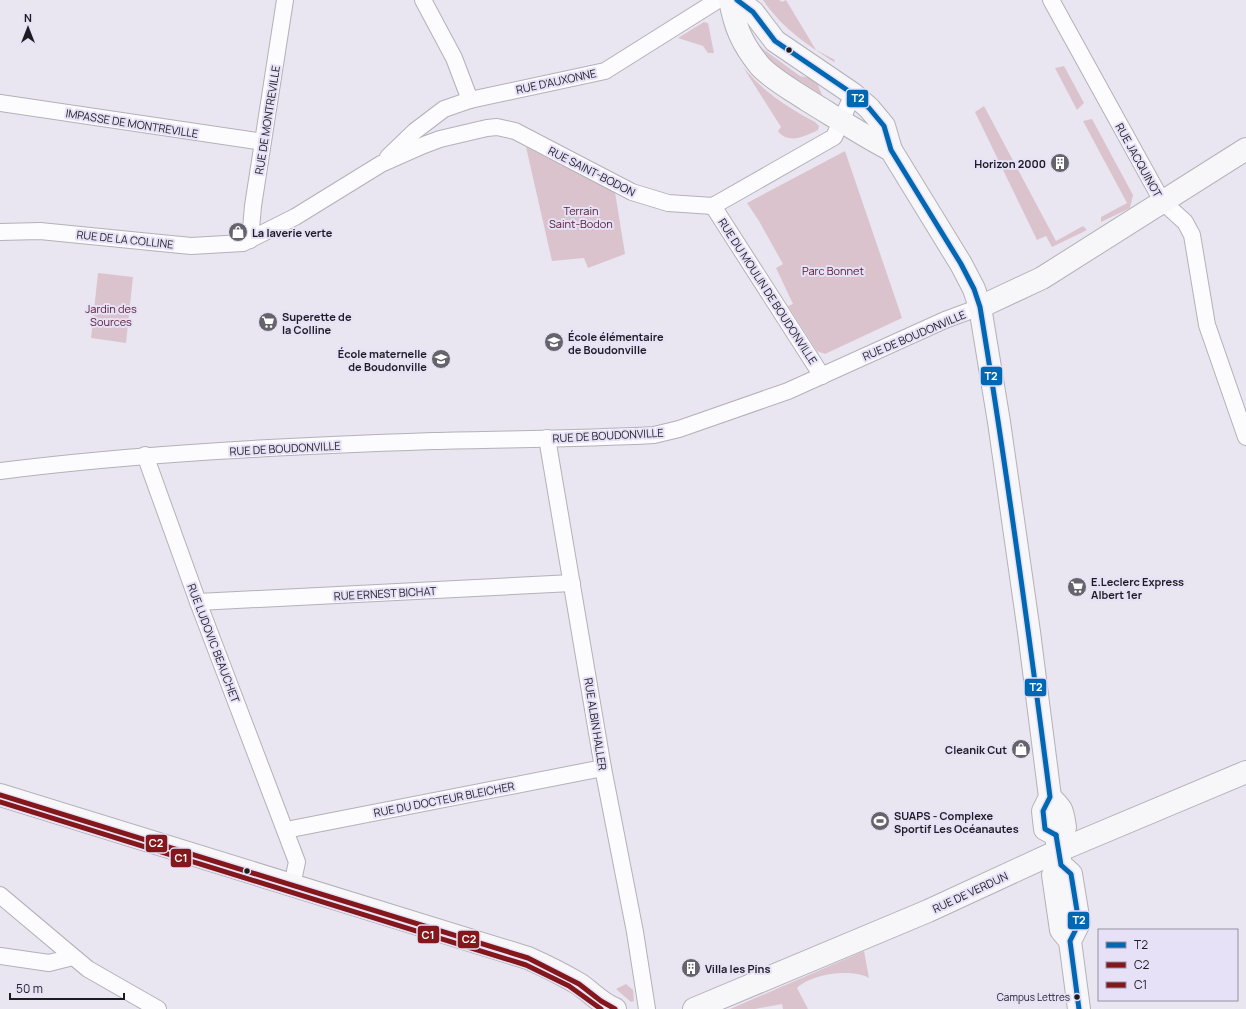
<svg xmlns="http://www.w3.org/2000/svg" width="1246" height="1009" font-family="Manrope,sans-serif">
  <style>
    .green { fill: #dbc3cd }
    .lines { fill: none; stroke-linecap: round; stroke-linejoin: round }
    .street-casing { stroke: #b3b1b9; stroke-width: 18 }
    .secondary-casing { stroke: #b3b1b9; stroke-width: 24 }
    .street { stroke: #fcfbfd; stroke-width: 16 }
    .secondary { stroke: #f7f7fa; stroke-width: 22 }
    .bus-1-casing { stroke: #e6e1f6; stroke-width: 8 }
    .bus-2-casing { stroke: #e6e1f6; stroke-width: 8 }
    .bus-3-casing { stroke: #e6e1f6; stroke-width: 8 }
    .bus-1 { stroke: #0067b2; stroke-width: 5 }
    .bus-2 { stroke: #83171b; stroke-width: 5 }
    .bus-3 { stroke: #83171b; stroke-width: 5 }
    .bus-dot { fill: #1e1c23; stroke: #e6e1f6; stroke-width: 1.5 }
    .labels { text-anchor: middle; dominant-baseline: central; stroke-width: 4; stroke-linejoin: round; paint-order: stroke }
    .bus-label { font-size: 10px; fill: #1e1c23; stroke: #e6e1f6; text-anchor: end }
    .street-label { font-size: 11px; fill: #1e1c23; stroke: #e6e1f6 }
    .poi-label { font-size: 11px; font-weight: bold; fill: #1e1c23; stroke: #e6e1f6; text-anchor: start }
    .park-label { font-size: 11px; fill: #55192f; stroke: #e6e1f6 }
    .line-badge { stroke: #e6e1f6; stroke-width: 1.5 }
    .badge-label { font-size: 11px; text-anchor: middle; font-weight: bold; fill: #fff }
  </style>
  <rect width="100%" height="100%" fill="#e9e6f1"/>
  <!-- green -->
  <g class="green">
    <path d="M 763,0 L 779,0 L 782,2 L 786,0 L 816,50 L 835,60 L 834,62 C 805,43 783,29 763,0 Z"/>
    <path d="M 704,22 L 708,23 L 714,53 L 708,53 L 703,46 L 678,38 Z"/>
    <path d="M 753,38 L 763,49 L 800,76 L 815,79 L 819,82 L 818,85 L 823,98 L 773,67 Z"/>
    <path d="M 1064,66 L 1084,103 L 1077,110 L 1055,68 Z"/>
    <path d="M 743,67 C 765,93 785,106 815,122 L 819,126 L 818,130 C 806,136 788,145 778,131 L 781,127 Z"/>
    <path d="M 984,106 L 1056,241 L 1083,226 L 1087,230 L 1052,247 L 1046,236 L 1037,240 L 975,112 Z"/>
    <path d="M 1092,119 L 1133,195 L 1130,208 L 1101,222 L 1101,217 L 1127,203 L 1083,121 Z"/>
    <path d="M 526,147 L 615,192 L 625,254 L 588,268 L 584,258 L 552,261 Z"/>
    <path d="M 845,151 L 902,318 L 825,354 L 817,351 L 788,306 L 793,304 L 776,268 L 783,264 L 759,221 L 747,203 Z"/>
    <path d="M 98,273 L 133,277 L 126,343 L 91,338 Z"/>
    <path d="M 864,951 L 869,978 C 852,968 811,974 797,988 L 808,1009 L 783,1009 L 782,1004 L 755,1009 L 730,1009 Z"/>
    <path d="M 626,984 L 633,990 L 634,1001 L 631,1002 L 616,989 Z"/>
  </g>
  <g class="lines">
    <defs>
      <g id="street">
        <path d="M 423,0 L 454,58 L 470,100"/>
        <path d="M 1051,0 L 1157,192 L 1164,203 L 1185,222 L 1192,235 L 1207,325 L 1246,437"/>
        <path d="M 0,103 L 263,142"/>
        <path d="M 388,157 L 415,131 L 444,109 L 470,100 L 605,71 L 718,0"/>
        <path d="M 713,206 L 822,376"/>
        <path d="M 0,232 L 40,231 L 191,246 L 243,243 L 295,217 L 381,164 L 424,145 L 440,139 L 487,128 L 497,127 L 515,131 L 632,192 L 668,203 L 713,206 L 834,137 L 853,94"/>
        <path d="M 250,240 L 253,206 L 285,0"/>
        <path d="M 547,438 L 603,768 L 635,932 L 647,1009"/>
        <path d="M 145,455 L 198,602 L 297,862 L 292,885"/>
        <path d="M 0,471 C 144,453 289,446 433,441 C 507,439 581,439 654,435 L 679,429 L 788,391 L 945,320 L 980,307"/>
        <path d="M 198,602 L 572,583"/>
        <path d="M 286,830 L 603,768"/>
        <path d="M 0,895 L 88,969 L 158,1009"/>
        <path d="M 0,956 L 49,963 L 73,957"/>
      </g>
      <g id="secondary">
        <path d="M 730,0 C 735,27 742,44 760,66 C 772,79 792,90 807,100 C 835,117 862,135 891,150"/>
        <path d="M 737,0 L 753,12 L 775,41 L 853,94 L 869,108 L 884,126 L 891,150 L 961,264 L 974,289 L 980,307 L 999,422 L 1029,632 L 1050,797 L 1043,811 L 1045,829 L 1056,835"/>
        <path d="M 980,307 L 1042,278 L 1246,149"/>
        <path d="M 0,795 L 528,958 C 546,966 562,974 579,984 C 591,992 601,1004 615,1009"/>
        <path d="M 1050,797 C 1063,810 1062,809 1065,827 L 1056,835"/>
        <path d="M 1056,837 L 1061,865 L 1071,874 L 1079,923 L 1070,941 L 1079,1009"/>
        <path d="M 1061,865 L 1053,875 L 1061,930 L 1070,941"/>
        <path d="M 694,1009 L 928,911 L 1058,851 L 1246,772"/>
      </g>
    </defs>
    <!-- street casing -->
    <use href="#street" class="street-casing"/>
    <!-- secondary casing -->
    <use href="#secondary" class="secondary-casing"/>
    <!-- street -->
    <use href="#street" class="street"/>
    <!-- secondary -->
    <use href="#secondary" class="secondary"/>
    <defs>
      <g id="bus-1">
        <path d="M 737,0 L 753,12 L 775,41 L 853,94 L 869,108 L 884,126 L 891,150 L 961,264 L 974,289 L 980,307 C 1007,470 1029,633 1050,797 L 1043,811 L 1045,829 L 1056,835"/>
        <path d="M 1056,835 L 1061,865 L 1071,874 L 1079,923 L 1070,941 L 1079,1009"/>
      </g>
      <path id="bus-2" d="M 0,795 L 528,958 L 579,984 L 601,1001 L 615,1009"/>
      <path id="bus-3" d="M 0,802 L 526,965 L 569,986 L 601,1009"/>
    </defs>
    <!-- bus-1 casing -->
    <use href="#bus-1" class="bus-1-casing"/>
    <!-- bus-2 casing -->
    <use href="#bus-2" class="bus-2-casing"/>
    <!-- bus-3 casing -->
    <use href="#bus-3" class="bus-3-casing"/>
    <!-- bus-1 -->
    <use href="#bus-1" class="bus-1"/>
    <!-- bus-2 -->
    <use href="#bus-2" class="bus-2"/>
    <!-- bus-3 -->
    <use href="#bus-3" class="bus-3"/>
  </g>
  <!-- icons -->
  <defs>
    <symbol id="building-disc" viewBox="-11 -11 22 22"><circle r="9.5" fill="#65636b" stroke="#e6e1f6"/><path d="M-4-6H4V6H1V3H-1V6H-4ZM-2.5-4.3h1.7v1.8h-1.7ZM.8-4.3h1.7v1.8H.8ZM-2.5-1h1.7V.8h-1.7ZM.8-1h1.7V.8H.8Z" fill="#fff"/></symbol>
    <symbol id="shop-disc" viewBox="-11 -11 22 22"><circle r="9.5" fill="#65636b" stroke="#e6e1f6"/><path d="M-5-2.5h2.3a2.7 3.5 0 0 1 5.4 0H5L5.5 6h-11ZM-1.5-2.5h3a1.5 2.3 0 0 0-3 0Z" fill="#fff"/></symbol>
    <symbol id="supermarket-disc" viewBox="-11 -11 22 22"><circle r="9.5" fill="#65636b" stroke="#e6e1f6"/><path d="M-6-5.5h2.5l.6 2H6L4.5 2H-2.5L-4.4-4H-6ZM-1.5 3.2a1.3 1.3 0 1 0 .1 0ZM3 3.2a1.3 1.3 0 1 0 .1 0Z" fill="#fff"/></symbol>
    <symbol id="school-disc" viewBox="-11 -11 22 22"><circle r="9.5" fill="#65636b" stroke="#e6e1f6"/><path d="M0-5L7-2L0 1L-7-2ZM-4 1L0 2.5L4 1V4Q0 6-4 4Z" fill="#fff"/></symbol>
    <symbol id="stadium-disc" viewBox="-11 -11 22 22"><circle r="9.5" fill="#65636b" stroke="#e6e1f6"/><path d="M0-5a6.5 5 0 1 0 0 10a6.5 5 0 1 0 0-10ZM-3.5-1.8h7v3.6h-7Z" fill="#fff"/></symbol>
  </defs>
  <g fill-rule="evenodd">
    <use href="#building-disc" x="1049" y="152" width="22" height="22"/>
    <use href="#shop-disc" x="227" y="221" width="22" height="22"/>
    <use href="#supermarket-disc" x="257" y="311" width="22" height="22"/>
    <use href="#school-disc" x="543" y="331" width="22" height="22"/>
    <use href="#school-disc" x="430" y="348" width="22" height="22"/>
    <use href="#supermarket-disc" x="1066" y="576" width="22" height="22"/>
    <use href="#shop-disc" x="1010" y="738" width="22" height="22"/>
    <use href="#stadium-disc" x="869" y="810" width="22" height="22"/>
    <use href="#building-disc" x="680" y="957" width="22" height="22"/>
  </g>
  <!-- markers -->
  <g class="bus-dot">
    <circle cx="789" cy="50" r="3.5"/>
    <circle cx="247" cy="871" r="3.5"/>
    <circle cx="1077" cy="997" r="3.5"/>
  </g>
  <g class="labels">
    <!-- bus labels -->
    <g class="bus-label">
      <text x="1070" y="997">Campus Lettres</text>
    </g>
    <!-- street labels -->
    <g class="street-label">
      <text transform="translate(556 81) rotate(-12)">RUE D'AUXONNE</text>
      <text transform="translate(267 120) rotate(-81)">RUE DE MONTREVILLE</text>
      <text transform="translate(132 123) rotate(9)">IMPASSE DE MONTREVILLE</text>
      <text transform="translate(1139 160) rotate(61)">RUE JACQUINOT</text>
      <text transform="translate(592 171) rotate(27)">RUE SAINT-BODON</text>
      <text transform="translate(125 239) rotate(6)">RUE DE LA COLLINE</text>
      <text transform="translate(768 291) rotate(57)">RUE DU MOULIN DE BOUDONVILLE</text>
      <text transform="translate(914 335) rotate(-23)">RUE DE BOUDONVILLE</text>
      <text transform="translate(608 435) rotate(-3)">RUE DE BOUDONVILLE</text>
      <text transform="translate(285 448) rotate(-3)">RUE DE BOUDONVILLE</text>
      <text transform="translate(385 593) rotate(-3)">RUE ERNEST BICHAT</text>
      <text transform="translate(214 643) rotate(69)">RUE LUDOVIC BEAUCHET</text>
      <text transform="translate(596 724) rotate(81)">RUE ALBIN HALLER</text>
      <text transform="translate(444 799) rotate(-11)">RUE DU DOCTEUR BLEICHER</text>
      <text transform="translate(970 892) rotate(-25)">RUE DE VERDUN</text>
    </g>
    <!-- poi labels -->
    <g class="poi-label">
      <text x="1046" y="163" text-anchor="end">Horizon 2000</text>
      <text x="252" y="232">La laverie verte</text>
      <text x="282" y="316">Superette de<tspan x="282" dy="13">la Colline</tspan></text>
      <text x="568" y="336">École élémentaire<tspan x="568" dy="13">de Boudonville</tspan></text>
      <text x="427" y="353" text-anchor="end">École maternelle<tspan x="427" dy="13">de Boudonville</tspan></text>
      <text x="1091" y="581">E.Leclerc Express<tspan x="1091" dy="13">Albert 1er</tspan></text>
      <text x="1007" y="749" text-anchor="end">Cleanik Cut</text>
      <text x="894" y="815">SUAPS - Complexe<tspan x="894" dy="13">Sportif Les Océanautes</tspan></text>
      <text x="705" y="968">Villa les Pins</text>
    </g>
    <!-- park labels -->
    <g class="park-label">
      <text x="581" y="210">Terrain<tspan x="581" dy="13">Saint-Bodon</tspan></text>
      <text x="833" y="270">Parc Bonnet</text>
      <text x="111" y="308">Jardin des<tspan x="111" dy="13">Sources</tspan></text>
    </g>
  </g>
  <g class="line-badge">
    <rect x="846" y="89" width="23" height="19" rx="4" fill="#0067b2"/>
    <rect x="980" y="366" width="23" height="20" rx="4" fill="#0067b2"/>
    <rect x="1024" y="678" width="23" height="19" rx="4" fill="#0067b2"/>
    <rect x="145" y="834" width="23" height="19" rx="4" fill="#83171b"/>
    <rect x="170" y="848" width="22" height="20" rx="4" fill="#83171b"/>
    <rect x="1067" y="911" width="23" height="19" rx="4" fill="#0067b2"/>
    <rect x="417" y="925" width="23" height="19" rx="4" fill="#83171b"/>
    <rect x="457" y="930" width="23" height="19" rx="4" fill="#83171b"/>
  </g>
  <g class="badge-label">
    <text x="858" y="102">T2</text>
    <text x="991" y="380">T2</text>
    <text x="1036" y="691">T2</text>
    <text x="156" y="847">C2</text>
    <text x="181" y="862">C1</text>
    <text x="1079" y="924">T2</text>
    <text x="428" y="939">C1</text>
    <text x="469" y="943">C2</text>
  </g>
  <!-- legend -->
  <rect x="1098" y="929" width="140" height="72" fill="#e6e1f6" stroke="#9692a2"/>
  <rect x="1106" y="942" width="20" height="6" fill="#0067b2" stroke="#9692a2"/>
  <text x="1134" y="949" font-size="12" fill="#1e1c23">T2</text>
  <rect x="1106" y="962" width="20" height="6" fill="#83171b" stroke="#9692a2"/>
  <text x="1134" y="969" font-size="12" fill="#1e1c23">C2</text>
  <rect x="1106" y="982" width="20" height="6" fill="#83171b" stroke="#9692a2"/>
  <text x="1134" y="989" font-size="12" fill="#1e1c23">C1</text>
  <!-- north arrow -->
  <g transform="translate(28 28)" stroke="#e6e1f6" stroke-width="3" paint-order="stroke">
  <path d="M0-3L7 15L0 10L-7 15Z" fill="#1e1c23"/>
  <text y="-6" font-size="11" font-weight="bold" text-anchor="middle" fill="#1e1c23">N</text>
  </g>
  <!-- scale -->
  <path d="M10 993v6h114v-6" fill="none" stroke="#1e1c23" stroke-width="2"/>
  <text x="16" y="993" font-size="12" fill="#1e1c23" stroke="#e6e1f6" stroke-width="3" paint-order="stroke">50 m</text>
</svg>
